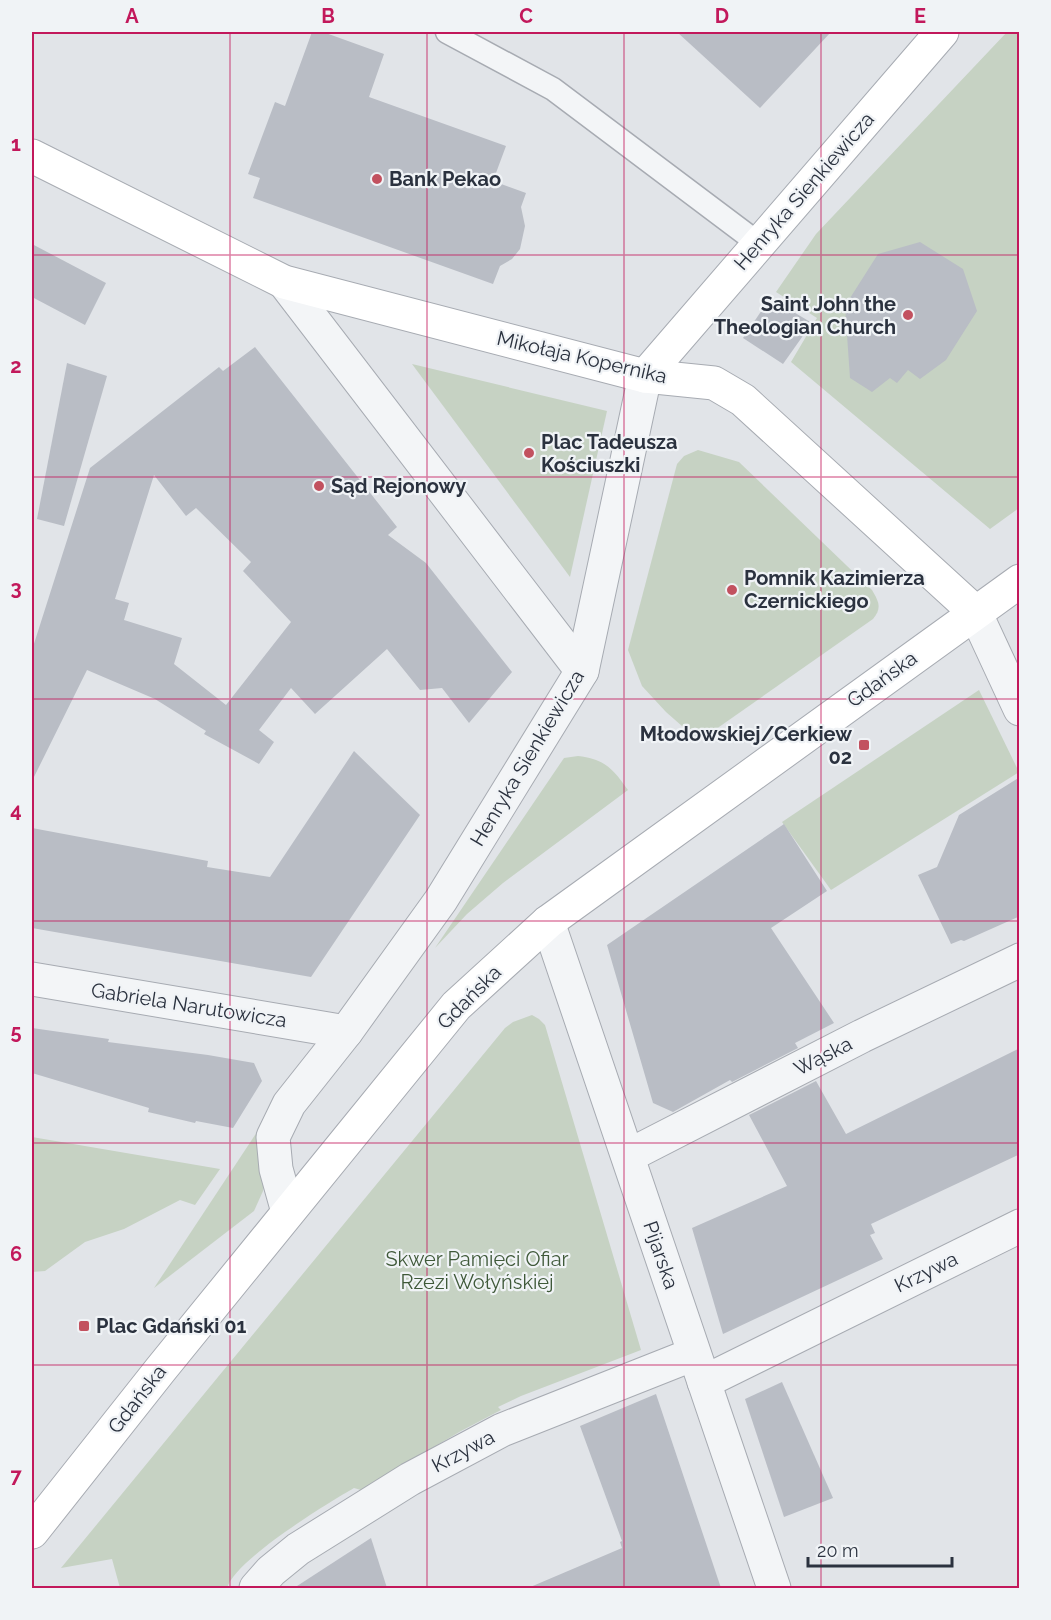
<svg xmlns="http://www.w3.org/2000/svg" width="1051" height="1620" font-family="Raleway,sans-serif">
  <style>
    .green { fill: #c6d2c3 }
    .building { fill: #b9bdc5; fill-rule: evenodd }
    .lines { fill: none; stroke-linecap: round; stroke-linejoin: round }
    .lane-casing { stroke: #a7abb2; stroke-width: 25 }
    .street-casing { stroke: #a7abb2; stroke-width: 35 }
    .secondary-casing { stroke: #a7abb2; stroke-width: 35 }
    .lane { stroke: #f3f5f7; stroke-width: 22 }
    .street { stroke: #f3f5f7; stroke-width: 33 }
    .secondary { stroke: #fff; stroke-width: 33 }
    .grid { fill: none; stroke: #c2185b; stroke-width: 1.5; stroke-opacity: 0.55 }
    .poi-dot { fill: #c2515f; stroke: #f0f3f6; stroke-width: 2 }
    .labels { text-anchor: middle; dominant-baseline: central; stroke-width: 4.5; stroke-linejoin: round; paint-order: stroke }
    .poi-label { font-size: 20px; font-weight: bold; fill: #2b323f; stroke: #f0f3f6; text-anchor: start }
    .street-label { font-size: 20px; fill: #2b323f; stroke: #f0f3f6 }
    .park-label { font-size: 20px; fill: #3f5939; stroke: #f0f3f6 }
    .neatline { fill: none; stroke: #c2185b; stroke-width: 2 }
    .grid-label { font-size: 20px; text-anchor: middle; font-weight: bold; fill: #c2185b }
  </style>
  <rect width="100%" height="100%" fill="#e1e4e8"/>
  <!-- green -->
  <g class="green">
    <path d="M 1007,32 L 1019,32 L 1019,508 L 990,529 L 791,362 L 817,318 L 776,292 L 816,234 Z"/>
    <path d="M 412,364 L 607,411 L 570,577 Z"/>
    <path d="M 698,450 L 739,462 L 872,590 C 879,602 882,608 873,619 L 699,741 L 666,712 L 642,686 L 628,650 L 677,464 L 684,456 Z"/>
    <path d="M 979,690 L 1019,772 L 831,890 L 782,822 Z"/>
    <path d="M 578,756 C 605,759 613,769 628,790 L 503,883 L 467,914 L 435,948 L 564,758 Z"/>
    <path d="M 532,1015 L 539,1019 L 545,1025 L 641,1350 L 521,1396 L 498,1407 L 501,1410 L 461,1431 L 361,1490 L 354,1488 C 326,1504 235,1560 227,1588 L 120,1588 L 112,1559 L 61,1568 L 505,1028 L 513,1022 Z"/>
    <path d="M 265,1120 L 266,1172 L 263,1191 L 254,1211 L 154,1288 Z"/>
    <path d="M 32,1137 L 220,1169 L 195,1205 L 180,1200 L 124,1229 L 85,1242 L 45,1271 L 32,1272 Z"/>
  </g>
  <!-- building -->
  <g class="building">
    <path d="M 312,32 L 323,32 L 384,54 L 369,97 L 506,146 L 493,181 L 526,193 L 521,207 L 525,226 L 520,249 L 512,259 L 500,266 L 493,284 L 253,198 L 260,178 L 248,174 L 275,102 L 285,106 Z"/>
    <path d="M 677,32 L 831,32 L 760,108 Z"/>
    <path d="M 920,242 L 963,269 L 977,311 L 946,360 L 920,379 L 908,370 L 897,383 L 890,378 L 872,392 L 850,378 L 845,306 L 878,254 Z"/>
    <path d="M 32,244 L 106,283 L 85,325 L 32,297 Z"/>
    <path d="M 770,298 L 812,323 L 783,364 L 743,338 Z"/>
    <path d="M 255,347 L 397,527 L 388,535 L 426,563 L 512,672 L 469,723 L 442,688 L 420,690 L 387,649 L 315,714 L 291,688 L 259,730 L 274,742 L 259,764 L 204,734 L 206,731 L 155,699 L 87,670 L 32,781 L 32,650 L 90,468 L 219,367 L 223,371 ZM 154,475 L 186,516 L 196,508 L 251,562 L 243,571 L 291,622 L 226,705 L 174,664 L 182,638 L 124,620 L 129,603 L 115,599 Z"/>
    <path d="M 67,363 L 107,376 L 64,526 L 37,519 Z"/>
    <path d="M 354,751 L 420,815 L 311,977 L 32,928 L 32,828 L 208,861 L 207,867 L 270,877 Z"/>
    <path d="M 1020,777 L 1020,916 L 964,941 L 961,940 L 951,944 L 918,875 L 937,867 L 959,815 Z"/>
    <path d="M 784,824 L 827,891 L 771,928 L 834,1023 L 795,1043 L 798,1048 L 732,1082 L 730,1080 L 673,1112 L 653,1103 L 607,945 Z"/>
    <path d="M 32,1028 L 109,1039 L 108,1042 L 208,1055 L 254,1063 L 262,1081 L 233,1128 L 196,1121 L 195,1123 L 148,1112 L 149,1108 L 32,1073 Z"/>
    <path d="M 1020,1048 L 1020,1154 L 871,1224 L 875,1233 L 870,1235 L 883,1259 L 723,1334 L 692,1228 L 787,1186 L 749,1115 L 816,1081 L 846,1134 Z"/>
    <path d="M 782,1382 L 833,1498 L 784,1517 L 745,1399 Z"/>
    <path d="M 656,1394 L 721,1588 L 528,1588 L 622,1548 L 620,1542 L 622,1541 L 580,1426 Z"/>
    <path d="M 371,1538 L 387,1588 L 294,1588 Z"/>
  </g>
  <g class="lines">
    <defs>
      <path id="lane" d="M 447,32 L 553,89 L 759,244"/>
      <g id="street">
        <path d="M 284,282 L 582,671"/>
        <path d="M 975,612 L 1020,709"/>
        <path d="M 548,922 L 774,1588"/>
        <path d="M 32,979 L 346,1032"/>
        <path d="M 628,1156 L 862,1036 L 1020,960"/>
        <path d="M 288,1212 L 276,1169 L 273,1137 L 289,1104 L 346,1032 L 441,900 L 582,671 L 645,376"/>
        <path d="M 704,1382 L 1020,1226"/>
        <path d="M 256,1588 L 271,1571 L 298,1549 L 410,1479 L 502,1430 L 694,1354"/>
      </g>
      <g id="secondary">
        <path d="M 32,156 L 284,282 L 645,376 L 714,383 L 743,400 L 975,612"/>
        <path d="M 645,376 L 942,32"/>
        <path d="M 32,1532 L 161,1369 L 456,1006 L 548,922 L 1020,581"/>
      </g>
    </defs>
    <!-- lane casing -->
    <use href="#lane" class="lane-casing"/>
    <!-- street casing -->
    <use href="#street" class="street-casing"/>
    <!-- secondary casing -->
    <use href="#secondary" class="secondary-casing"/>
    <!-- lane -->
    <use href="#lane" class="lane"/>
    <!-- street -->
    <use href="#street" class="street"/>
    <!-- secondary -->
    <use href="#secondary" class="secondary"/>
  </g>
  <!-- grid -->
  <path class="grid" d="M 230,32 L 230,1588M 427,32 L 427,1588M 624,32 L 624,1588M 821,32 L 821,1588M 32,255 L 1020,255M 32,477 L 1020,477M 32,699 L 1020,699M 32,921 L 1020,921M 32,1143 L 1020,1143M 32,1365 L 1020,1365"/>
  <!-- markers -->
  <g class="poi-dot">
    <circle cx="377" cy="179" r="6"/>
    <circle cx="908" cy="315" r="6"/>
    <circle cx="529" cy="453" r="6"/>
    <circle cx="319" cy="486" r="6"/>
    <circle cx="732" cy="590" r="6"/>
    <rect x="858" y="739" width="12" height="12" rx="3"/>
    <rect x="78" y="1320" width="12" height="12" rx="3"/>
  </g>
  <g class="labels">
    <!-- poi labels -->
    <g class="poi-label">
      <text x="389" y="179">Bank Pekao</text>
      <text x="896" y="304" text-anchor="end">Saint John the<tspan x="896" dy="23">Theologian Church</tspan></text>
      <text x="541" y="442">Plac Tadeusza<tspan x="541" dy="23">Kościuszki</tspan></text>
      <text x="331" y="486">Sąd Rejonowy</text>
      <text x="744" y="578">Pomnik Kazimierza<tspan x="744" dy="23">Czernickiego</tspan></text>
      <text x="852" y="734" text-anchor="end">Młodowskiej/Cerkiew<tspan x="852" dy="23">02</tspan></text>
      <text x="96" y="1326">Plac Gdański 01</text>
    </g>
    <!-- street labels -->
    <g class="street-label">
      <text transform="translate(804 191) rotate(-49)">Henryka Sienkiewicza</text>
      <text transform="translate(582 357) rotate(13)">Mikołaja Kopernika</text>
      <text transform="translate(882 679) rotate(-36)">Gdańska</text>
      <text transform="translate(527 758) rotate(-59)">Henryka Sienkiewicza</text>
      <text transform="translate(469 997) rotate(-45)">Gdańska</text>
      <text transform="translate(189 1005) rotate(9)">Gabriela Narutowicza</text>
      <text transform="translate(823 1056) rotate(-27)">Wąska</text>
      <text transform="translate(661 1255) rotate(71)">Pijarska</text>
      <text transform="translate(926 1272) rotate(-26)">Krzywa</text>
      <text transform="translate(137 1399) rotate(-52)">Gdańska</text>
      <text transform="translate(463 1451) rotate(-28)">Krzywa</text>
    </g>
    <!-- park labels -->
    <g class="park-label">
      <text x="477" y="1259">Skwer Pamięci Ofiar<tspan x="477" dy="23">Rzezi Wołyńskiej</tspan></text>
    </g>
  </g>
  <!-- border -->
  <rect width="1051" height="1620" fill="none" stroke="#f0f3f6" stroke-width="66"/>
  <!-- scale -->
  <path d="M808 1557v9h144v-9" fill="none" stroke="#2b323f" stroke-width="3"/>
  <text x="817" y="1557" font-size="18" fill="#2b323f" stroke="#f0f3f6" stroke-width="4.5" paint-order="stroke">20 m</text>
  <rect x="33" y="33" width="985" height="1554" class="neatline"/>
  <g class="grid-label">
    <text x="132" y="23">A</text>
    <text x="328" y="23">B</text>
    <text x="526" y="23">C</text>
    <text x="722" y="23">D</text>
    <text x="920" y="23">E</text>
    <text x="16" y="151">1</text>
    <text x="16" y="373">2</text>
    <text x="16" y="595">3</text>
    <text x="16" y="817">4</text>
    <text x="16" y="1039">5</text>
    <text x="16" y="1261">6</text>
    <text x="16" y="1483">7</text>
  </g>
</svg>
